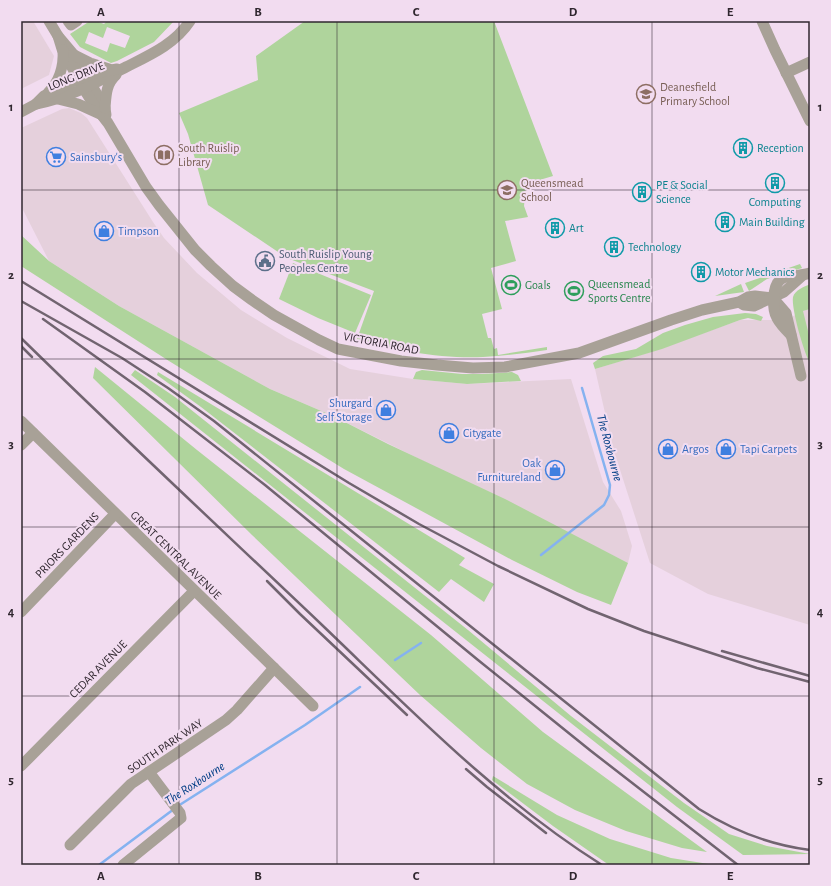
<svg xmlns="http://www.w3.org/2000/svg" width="831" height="886" font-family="'Alegreya Sans',sans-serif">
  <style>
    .commercial { fill: #e5d0dc }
    .green { fill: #afd49c; fill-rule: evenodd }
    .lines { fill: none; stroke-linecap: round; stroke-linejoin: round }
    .stream { stroke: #85b2f0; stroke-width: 2.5 }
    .minor { stroke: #a8a197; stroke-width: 11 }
    .rail { stroke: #716470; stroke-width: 2.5 }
    .grid { fill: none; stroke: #30272f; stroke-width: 1; stroke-opacity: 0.55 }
    .labels { text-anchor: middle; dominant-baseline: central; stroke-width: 4; stroke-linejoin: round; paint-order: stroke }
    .street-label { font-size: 12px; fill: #30272f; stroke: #f2dcf0 }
    .education-label { font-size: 12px; fill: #785e54; stroke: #f2dcf0; text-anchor: start }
    .culture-label { font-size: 12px; fill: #0d838f; stroke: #f2dcf0; text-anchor: start }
    .shop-label { font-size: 12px; fill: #366cbe; stroke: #f2dcf0; text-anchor: start }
    .service-label { font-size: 12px; fill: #4e5e75; stroke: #f2dcf0; text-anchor: start }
    .leisure-label { font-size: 12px; fill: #27864d; stroke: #f2dcf0; text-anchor: start }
    .water-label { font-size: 13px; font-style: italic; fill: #003d85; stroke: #f2dcf0 }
    .neatline { fill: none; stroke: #30272f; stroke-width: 1.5 }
    .grid-label { font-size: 13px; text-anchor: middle; font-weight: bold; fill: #30272f }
  </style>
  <rect width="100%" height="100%" fill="#f2dcf0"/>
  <!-- commercial -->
  <g class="commercial">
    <path d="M 21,21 L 33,21 L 54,56 L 49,75 L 21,89 Z"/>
    <path d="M 69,108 L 81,113 L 87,118 L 153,222 L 164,238 L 197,273 L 241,310 L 287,338 L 350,369 L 413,379 L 467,384 L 571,379 L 603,482 L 621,511 L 632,546 L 628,563 L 333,416 L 270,389 L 119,306 L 49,261 L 21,206 L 21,128 L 62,109 Z"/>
    <path d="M 810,309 L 810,625 L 708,594 L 650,563 L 613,448 L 595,369 L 660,349 L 740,320 L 786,320 L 803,311 Z"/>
  </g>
  <!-- green -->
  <g class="green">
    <path d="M 90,21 L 96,21 L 104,24 L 107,21 L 174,21 L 154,42 L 117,61 L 111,63 L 80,47 L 70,34 ZM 107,27 L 130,36 L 125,48 L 110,43 L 107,52 L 85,43 L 89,32 L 103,38 Z"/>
    <path d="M 305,21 L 494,21 L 553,176 L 526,184 L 524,206 L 528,217 L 505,221 L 516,261 L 491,268 L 502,309 L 482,314 L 488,338 L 491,338 L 494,349 L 497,348 L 498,355 L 547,347 L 547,350 C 526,353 505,356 483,357 C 444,359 394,351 357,339 L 374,291 L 287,258 L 208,205 L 188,134 L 179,113 L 258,80 L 256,56 Z"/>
    <path d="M 21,235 L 49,261 L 119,306 L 270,389 L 333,416 L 388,444 L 505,499 L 628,563 L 611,605 L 577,592 L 512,560 L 344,469 L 169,361 L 21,266 Z"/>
    <path d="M 293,263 L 371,295 L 355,333 L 318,318 L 279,299 Z"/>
    <path d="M 800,264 L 802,268 L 767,279 L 749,291 L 745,283 Z"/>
    <path d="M 741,284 L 744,292 L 715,296 Z"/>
    <path d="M 810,284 L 810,309 L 803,311 L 810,339 L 810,363 C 804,353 791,308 793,297 C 795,290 804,287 810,284 Z"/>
    <path d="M 745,313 L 756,314 L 763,317 L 761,321 L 748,318 L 740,320 L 662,349 L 595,369 L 593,363 L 603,356 L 636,349 L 663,333 L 685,325 L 713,317 Z"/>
    <path d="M 95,367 L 197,450 L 431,635 L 543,732 L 707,852 L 682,848 L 626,831 L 575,810 L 527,784 L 481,748 L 420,695 L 252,535 L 93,378 Z"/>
    <path d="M 135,370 L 175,397 L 214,428 L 468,630 L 571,716 L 684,803 L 729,834 L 767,846 L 810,854 L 743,855 L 677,807 L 131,375 Z"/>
    <path d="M 422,370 L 462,374 L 482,374 L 512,372 L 518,375 L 521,381 L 467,384 L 413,379 L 416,372 Z"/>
    <path d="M 158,372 L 465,558 L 459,565 L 494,584 L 484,602 L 451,579 L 439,592 L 201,407 L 157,375 Z"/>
    <path d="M 493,776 L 557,815 L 610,839 L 671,858 L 715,865 L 609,865 L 553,826 L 492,780 Z"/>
  </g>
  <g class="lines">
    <!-- stream -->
    <g class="stream">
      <path d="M 541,555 L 604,505 L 609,495 L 610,485 L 582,388"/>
      <path d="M 395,660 L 421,643"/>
      <path d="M 178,806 L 305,725 L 360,687"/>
      <path d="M 99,865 L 174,809"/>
    </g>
    <!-- minor -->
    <g class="minor">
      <path d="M 49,21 L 58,36 L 74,55 L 105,108 L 106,115"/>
      <path d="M 68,21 L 71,25 L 77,21"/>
      <path d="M 762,21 L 775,50 L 810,121"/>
      <path d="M 58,36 L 62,49 L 84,89 L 94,105 L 108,123 L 146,187 L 159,205 L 195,250 L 211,266 L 233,286 L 252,300 L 274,315 L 319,340 L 338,349 L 401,361 L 437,365 L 473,368 L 505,367 L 579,353 L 671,320 L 702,310 L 739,302 L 748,297 L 755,296 L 772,298"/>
      <path d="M 74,55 L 90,63 L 109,69"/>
      <path d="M 786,73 L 810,62"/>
      <path d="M 48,93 C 59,82 64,66 63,50"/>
      <path d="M 58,99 L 78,104 L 100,114"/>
      <path d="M 36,104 C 69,98 97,82 126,67 C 150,55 175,44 190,21"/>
      <path d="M 105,108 C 106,95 106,84 116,75"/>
      <path d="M 21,112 L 36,104 L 44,96 L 78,79 L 95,73 L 117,69"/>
      <path d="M 773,298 L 786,313 L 801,376"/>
      <path d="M 739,302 L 744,305 L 754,306 L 784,292 L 802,276"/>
      <path d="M 791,335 C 786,330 780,324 777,318 C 772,310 772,287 780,280 C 785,275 802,276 810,273"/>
      <path d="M 21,421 L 313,706"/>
      <path d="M 21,445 L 33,433"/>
      <path d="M 21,612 L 115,514"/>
      <path d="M 21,766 L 194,591"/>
      <path d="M 70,845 L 131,784 L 226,720 L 237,710 L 274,668"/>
      <path d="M 123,865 L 181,818 L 180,813 L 149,772"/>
    </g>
    <!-- rail -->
    <g class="rail">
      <path d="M 21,281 L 349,483 L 419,524 L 498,566 L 588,609 L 644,631 L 757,668 L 810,682"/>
      <path d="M 21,301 L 122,358 L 168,388 L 214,421 L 699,809 C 734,831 769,845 810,850"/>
      <path d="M 43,319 L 145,392 L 265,485 L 478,660 L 591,751 L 738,865"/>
      <path d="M 21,338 C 120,435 221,529 321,624 C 410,709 497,799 602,865"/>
      <path d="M 21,346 L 32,357"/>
      <path d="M 267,581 L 300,614 L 407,715"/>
      <path d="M 722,651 L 810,676"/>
      <path d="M 466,769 L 487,787 L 546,833"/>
    </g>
  </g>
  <!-- grid -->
  <path class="grid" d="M 179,21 L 179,865M 337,21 L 337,865M 494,21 L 494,865M 652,21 L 652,865M 21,190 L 810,190M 21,359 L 810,359M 21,527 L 810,527M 21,696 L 810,696"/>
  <!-- icons -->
  <defs>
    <symbol id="school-ring" viewBox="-11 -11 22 22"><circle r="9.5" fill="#f2dcf0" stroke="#8d6e63" stroke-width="1.5"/><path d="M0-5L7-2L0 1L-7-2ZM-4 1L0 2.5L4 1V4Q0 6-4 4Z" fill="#8d6e63"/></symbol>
    <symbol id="building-ring" viewBox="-11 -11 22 22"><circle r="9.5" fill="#f2dcf0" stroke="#0f9aa8" stroke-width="1.5"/><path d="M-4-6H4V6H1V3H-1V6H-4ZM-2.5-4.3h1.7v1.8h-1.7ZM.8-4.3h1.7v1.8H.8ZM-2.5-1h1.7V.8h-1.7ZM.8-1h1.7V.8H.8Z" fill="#0f9aa8"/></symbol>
    <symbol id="library-ring" viewBox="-11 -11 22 22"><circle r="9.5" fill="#f2dcf0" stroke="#8d6e63" stroke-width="1.5"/><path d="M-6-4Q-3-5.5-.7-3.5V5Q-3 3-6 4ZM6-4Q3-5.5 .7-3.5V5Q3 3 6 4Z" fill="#8d6e63"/></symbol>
    <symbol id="supermarket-ring" viewBox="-11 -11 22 22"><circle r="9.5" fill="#f2dcf0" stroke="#3f7fe0" stroke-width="1.5"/><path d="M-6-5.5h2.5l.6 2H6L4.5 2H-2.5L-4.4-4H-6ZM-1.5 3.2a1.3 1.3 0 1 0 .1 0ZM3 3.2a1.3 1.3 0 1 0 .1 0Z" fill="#3f7fe0"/></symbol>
    <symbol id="shop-ring" viewBox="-11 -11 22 22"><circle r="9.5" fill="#f2dcf0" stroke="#3f7fe0" stroke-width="1.5"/><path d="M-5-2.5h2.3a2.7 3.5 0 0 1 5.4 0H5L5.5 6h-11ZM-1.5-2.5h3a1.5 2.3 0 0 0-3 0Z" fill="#3f7fe0"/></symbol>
    <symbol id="civic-ring" viewBox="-11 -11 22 22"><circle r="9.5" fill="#f2dcf0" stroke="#5c6f8a" stroke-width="1.5"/><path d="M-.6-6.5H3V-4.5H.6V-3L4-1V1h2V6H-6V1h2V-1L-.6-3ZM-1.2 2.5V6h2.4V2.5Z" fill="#5c6f8a"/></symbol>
    <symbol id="stadium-ring" viewBox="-11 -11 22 22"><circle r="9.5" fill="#f2dcf0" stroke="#2e9e5b" stroke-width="1.5"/><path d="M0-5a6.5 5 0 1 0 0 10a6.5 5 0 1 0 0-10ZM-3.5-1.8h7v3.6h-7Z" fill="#2e9e5b"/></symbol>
  </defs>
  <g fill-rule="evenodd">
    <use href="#school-ring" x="635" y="83" width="22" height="22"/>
    <use href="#building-ring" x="732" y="137" width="22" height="22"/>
    <use href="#library-ring" x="153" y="144" width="22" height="22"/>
    <use href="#supermarket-ring" x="45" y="146" width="22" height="22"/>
    <use href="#building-ring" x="764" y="172" width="22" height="22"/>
    <use href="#school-ring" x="496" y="179" width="22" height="22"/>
    <use href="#building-ring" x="631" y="181" width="22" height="22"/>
    <use href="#building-ring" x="714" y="211" width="22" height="22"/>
    <use href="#building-ring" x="544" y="217" width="22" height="22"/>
    <use href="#shop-ring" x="93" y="220" width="22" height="22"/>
    <use href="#building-ring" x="603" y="236" width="22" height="22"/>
    <use href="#civic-ring" x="254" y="250" width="22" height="22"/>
    <use href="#building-ring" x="690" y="261" width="22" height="22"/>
    <use href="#stadium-ring" x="500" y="274" width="22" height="22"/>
    <use href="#stadium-ring" x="563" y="280" width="22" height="22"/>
    <use href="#shop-ring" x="375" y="399" width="22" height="22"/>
    <use href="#shop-ring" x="438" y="422" width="22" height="22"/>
    <use href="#shop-ring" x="657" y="438" width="22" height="22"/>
    <use href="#shop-ring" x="715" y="438" width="22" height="22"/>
    <use href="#shop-ring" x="544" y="459" width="22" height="22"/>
  </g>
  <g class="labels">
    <!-- street labels -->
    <g class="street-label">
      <text transform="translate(76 76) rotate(-22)">LONG DRIVE</text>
      <text transform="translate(381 343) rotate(11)">VICTORIA ROAD</text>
      <text transform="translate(67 545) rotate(-46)">PRIORS GARDENS</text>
      <text transform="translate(176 555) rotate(44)">GREAT CENTRAL AVENUE</text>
      <text transform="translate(98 669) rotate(-45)">CEDAR AVENUE</text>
      <text transform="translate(165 746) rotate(-34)">SOUTH PARK WAY</text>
    </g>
    <!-- education labels -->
    <g class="education-label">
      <text x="660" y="87">Deanesfield<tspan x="660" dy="14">Primary School</tspan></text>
      <text x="178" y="148">South Ruislip<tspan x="178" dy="14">Library</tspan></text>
      <text x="521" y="183">Queensmead<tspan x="521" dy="14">School</tspan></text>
    </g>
    <!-- culture labels -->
    <g class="culture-label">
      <text x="757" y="148">Reception</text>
      <text x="656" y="185">PE &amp; Social<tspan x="656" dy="14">Science</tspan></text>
      <text x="775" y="202" text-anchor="middle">Computing</text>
      <text x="739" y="222">Main Building</text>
      <text x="569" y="228">Art</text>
      <text x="628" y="247">Technology</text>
      <text x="715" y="272">Motor Mechanics</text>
    </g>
    <!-- shop labels -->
    <g class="shop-label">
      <text x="70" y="157">Sainsbury's</text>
      <text x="118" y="231">Timpson</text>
      <text x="372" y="403" text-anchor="end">Shurgard<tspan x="372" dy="14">Self Storage</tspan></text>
      <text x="463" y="433">Citygate</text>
      <text x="682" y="449">Argos</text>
      <text x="740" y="449">Tapi Carpets</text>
      <text x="541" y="463" text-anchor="end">Oak<tspan x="541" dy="14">Furnitureland</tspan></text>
    </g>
    <!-- service labels -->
    <g class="service-label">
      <text x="279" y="254">South Ruislip Young<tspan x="279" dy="14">Peoples Centre</tspan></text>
    </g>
    <!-- leisure labels -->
    <g class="leisure-label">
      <text x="588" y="284">Queensmead<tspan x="588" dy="14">Sports Centre</tspan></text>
      <text x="525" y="285">Goals</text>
    </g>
    <!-- water labels -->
    <g class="water-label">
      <text transform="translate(609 448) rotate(75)">The Roxbourne</text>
      <text transform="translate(195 784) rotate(-33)">The Roxbourne</text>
    </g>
  </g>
  <!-- border -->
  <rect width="831" height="886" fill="none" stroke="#f2dcf0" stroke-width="44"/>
  <rect x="22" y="22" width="787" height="842" class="neatline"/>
  <g class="grid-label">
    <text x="101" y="16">A</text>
    <text x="258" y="16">B</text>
    <text x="416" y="16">C</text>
    <text x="573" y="16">D</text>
    <text x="730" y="16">E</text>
    <text x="11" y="111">1</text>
    <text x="820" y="111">1</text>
    <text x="11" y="279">2</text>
    <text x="820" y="279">2</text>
    <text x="11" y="448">3</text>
    <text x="820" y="448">3</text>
    <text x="11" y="616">4</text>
    <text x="820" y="616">4</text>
    <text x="11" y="784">5</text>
    <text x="820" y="784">5</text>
    <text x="101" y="880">A</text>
    <text x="258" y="880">B</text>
    <text x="416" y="880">C</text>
    <text x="573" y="880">D</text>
    <text x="730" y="880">E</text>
  </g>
</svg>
